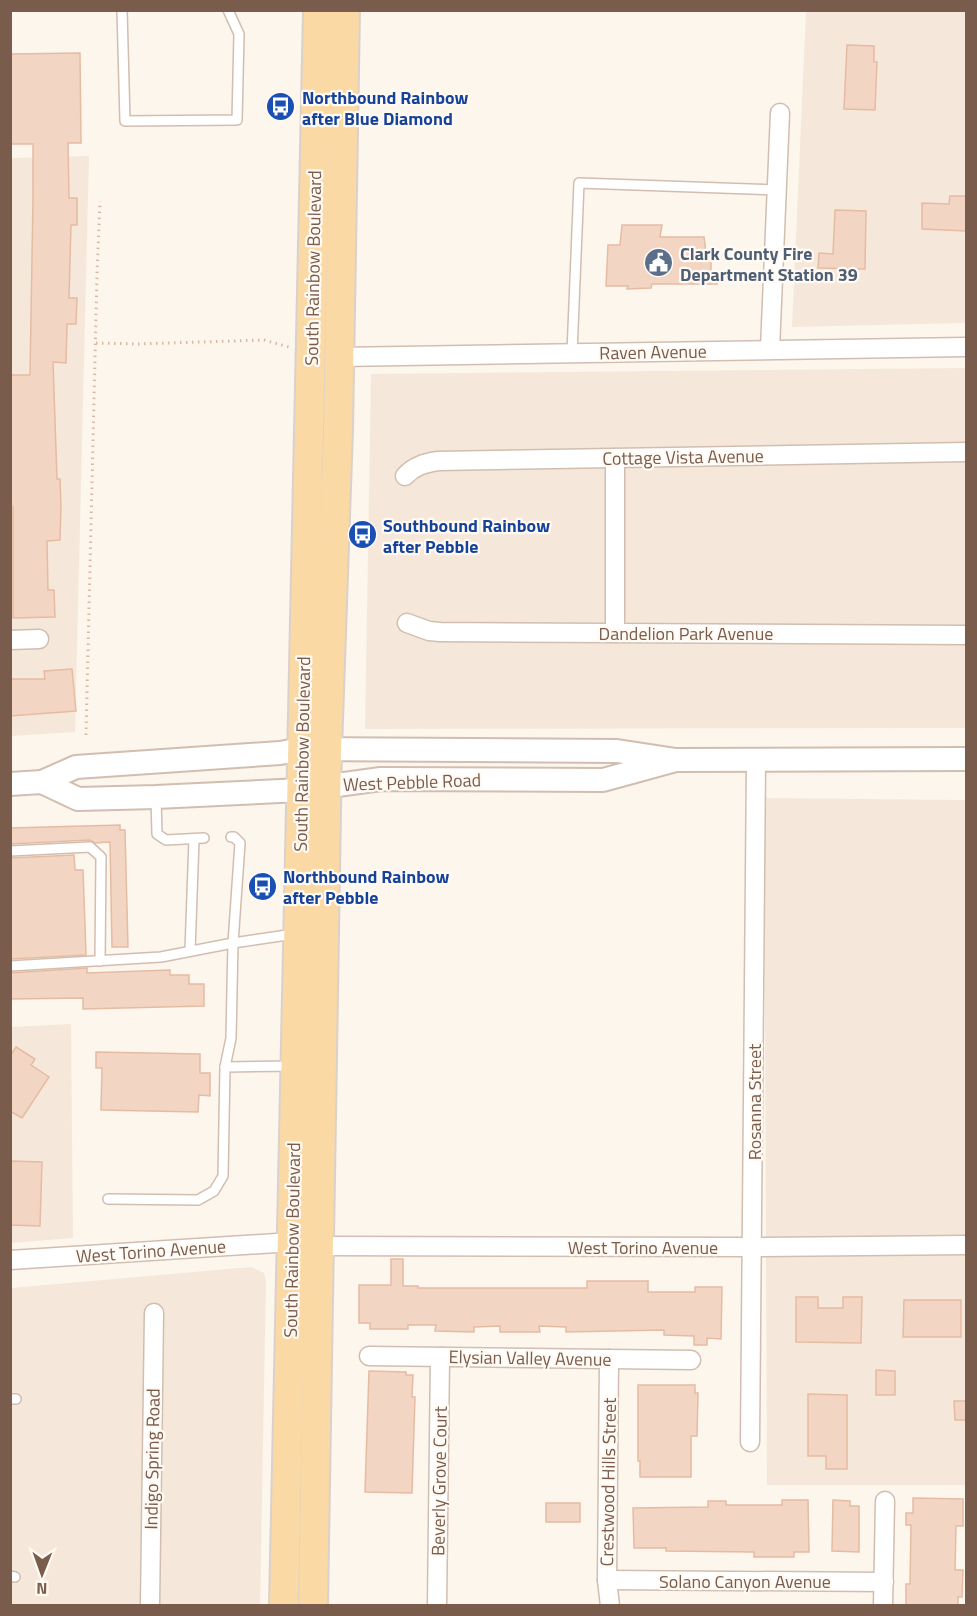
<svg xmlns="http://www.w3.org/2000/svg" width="977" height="1616" font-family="'Titillium Web',sans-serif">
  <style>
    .residential { fill: #f5e8da }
    .building { fill: #f3d5c3; stroke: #e6bba3; stroke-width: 1.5 }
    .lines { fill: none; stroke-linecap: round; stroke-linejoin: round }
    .service-casing { stroke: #d1beb0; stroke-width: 12 }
    .minor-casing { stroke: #d1beb0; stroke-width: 21 }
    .tertiary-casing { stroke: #d1beb0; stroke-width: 26 }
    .primary-casing { stroke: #dad1cd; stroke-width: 32 }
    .path { stroke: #d9b8a5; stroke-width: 3; stroke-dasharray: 1.5 4.5; stroke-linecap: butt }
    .service { stroke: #fff; stroke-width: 9 }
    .minor { stroke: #fff; stroke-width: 18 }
    .tertiary { stroke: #fff; stroke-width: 22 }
    .primary { stroke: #fbd9a5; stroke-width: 28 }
    .labels { text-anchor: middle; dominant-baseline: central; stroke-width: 4.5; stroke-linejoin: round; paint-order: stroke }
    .transit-label { font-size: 18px; font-weight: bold; fill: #164399; stroke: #fffaf3; text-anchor: start }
    .service-label { font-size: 18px; font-weight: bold; fill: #4e5e75; stroke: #fffaf3; text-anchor: start }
    .street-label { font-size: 18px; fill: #7a5c4d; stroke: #fffaf3 }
  </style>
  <rect width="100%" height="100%" fill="#fdf6ec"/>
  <!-- residential -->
  <g class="residential">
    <path d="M 806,11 L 966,11 L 966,323 L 792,327 Z"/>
    <path d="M 89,156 L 75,732 L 11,736 L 11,158 Z"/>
    <path d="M 966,368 L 966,728 L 365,729 L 371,374 Z"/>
    <path d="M 764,798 L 966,800 L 966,1485 L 767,1485 Z"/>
    <path d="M 71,1024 L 73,1238 L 11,1243 L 10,1027 Z"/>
    <path d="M 251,1267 L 264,1273 L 266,1281 L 260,1605 L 11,1606 L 11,1288 Z"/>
  </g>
  <!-- building -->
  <g class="building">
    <path d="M 847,45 L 874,46 L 874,62 L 877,62 L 875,110 L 844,109 Z"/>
    <path d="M 80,53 L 81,143 L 68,143 L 69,198 L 77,198 L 77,225 L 71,225 L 69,298 L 77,298 L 76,324 L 67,324 L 66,363 L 53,362 L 57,479 L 60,479 L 61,506 L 60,540 L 47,541 L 48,590 L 54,590 L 55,617 L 13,618 L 13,507 L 10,507 L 10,375 L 30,375 L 33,198 L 33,144 L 10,144 L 10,54 Z"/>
    <path d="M 950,196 L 966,196 L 966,231 L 922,229 L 922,203 L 949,204 Z"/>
    <path d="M 835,210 L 866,211 L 865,269 L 818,268 L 819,253 L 833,254 Z"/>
    <path d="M 622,225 L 662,225 L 660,237 L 704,237 L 706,252 L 711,254 L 711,272 L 718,271 L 717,284 L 652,284 L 651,288 L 627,289 L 628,286 L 606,286 L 608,245 L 620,245 Z"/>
    <path d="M 72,669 L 76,711 L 10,716 L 10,679 L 45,679 L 44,671 Z"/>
    <path d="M 120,825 L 120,830 L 125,830 L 128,947 L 112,947 L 110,842 L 95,843 L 90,840 L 10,844 L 10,828 Z"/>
    <path d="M 74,855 L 75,870 L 83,870 L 86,955 L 10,959 L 10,858 Z"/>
    <path d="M 87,968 L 87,973 L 170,970 L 170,975 L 189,975 L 189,984 L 204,984 L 204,1006 L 83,1009 L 83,998 L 10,999 L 10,973 Z"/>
    <path d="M 16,1047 L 35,1059 L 31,1065 L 49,1077 L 22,1118 L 10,1111 L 10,1056 Z"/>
    <path d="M 96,1052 L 200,1054 L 200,1073 L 210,1073 L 210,1096 L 199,1095 L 198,1112 L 101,1110 L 102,1068 L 96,1068 Z"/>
    <path d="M 10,1161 L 42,1162 L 40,1226 L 10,1225 Z"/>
    <path d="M 391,1259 L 403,1259 L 403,1286 L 418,1286 L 418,1288 L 587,1288 L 587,1281 L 648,1281 L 648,1292 L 695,1292 L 695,1287 L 722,1287 L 721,1339 L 707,1338 L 707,1345 L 694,1345 L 694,1336 L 664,1335 L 664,1330 L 566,1332 L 566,1327 L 539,1326 L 540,1332 L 500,1332 L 500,1326 L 474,1327 L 474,1332 L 435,1331 L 436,1325 L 408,1325 L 408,1329 L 370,1329 L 370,1323 L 359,1323 L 359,1285 L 391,1285 Z"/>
    <path d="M 796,1297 L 818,1297 L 818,1308 L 843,1308 L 843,1297 L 862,1297 L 861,1343 L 796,1342 Z"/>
    <path d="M 904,1300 L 961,1300 L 961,1337 L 903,1337 Z"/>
    <path d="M 876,1370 L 895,1371 L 895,1395 L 876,1395 Z"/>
    <path d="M 369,1371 L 406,1372 L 406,1375 L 413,1375 L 412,1397 L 415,1397 L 412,1493 L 365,1492 Z"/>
    <path d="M 638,1385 L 695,1385 L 695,1393 L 698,1393 L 697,1436 L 691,1436 L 691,1477 L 640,1477 L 640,1461 L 638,1461 Z"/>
    <path d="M 808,1394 L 847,1395 L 847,1469 L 826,1469 L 826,1456 L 808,1456 Z"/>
    <path d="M 954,1401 L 966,1401 L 966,1420 L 955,1420 Z"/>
    <path d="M 913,1498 L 963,1499 L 963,1526 L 956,1526 L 955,1570 L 963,1570 L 962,1597 L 958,1597 L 958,1605 L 906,1605 L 906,1584 L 910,1584 L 911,1525 L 906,1525 L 906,1513 L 913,1513 Z"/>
    <path d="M 782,1500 L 808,1500 L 809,1552 L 794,1552 L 794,1557 L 754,1557 L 754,1552 L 666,1551 L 666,1548 L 634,1548 L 633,1508 L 708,1507 L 708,1501 L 726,1501 L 726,1505 L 782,1505 Z"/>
    <path d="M 833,1500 L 850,1501 L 850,1506 L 859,1506 L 859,1552 L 832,1551 Z"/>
    <rect x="546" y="1503" width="34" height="19"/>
  </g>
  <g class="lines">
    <defs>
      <g id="service">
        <path d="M 122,10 L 125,121 L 237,120 L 239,34 L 228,10"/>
        <path d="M 572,353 L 579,183 L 777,190"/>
        <path d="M 156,798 L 157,834 L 166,840 L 204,838"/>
        <path d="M 10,851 L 90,847 L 101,857 L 100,961"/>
        <path d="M 190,951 L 194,839"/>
        <path d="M 10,966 L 161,957 L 233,943 L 240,843 L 234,837 L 231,837"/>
        <path d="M 225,1067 L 231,1038 L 233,943 L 294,934"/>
        <path d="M 108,1199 L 198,1200 L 214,1191 L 223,1176 L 225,1067 L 294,1066"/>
        <path d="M 10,1399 L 16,1399"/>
        <path d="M 10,1576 L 15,1577"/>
      </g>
      <g id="minor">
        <path d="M 770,349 L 780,113"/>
        <path d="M 339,357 L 966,347"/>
        <path d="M 615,458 L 615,633"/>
        <path d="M 405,476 C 414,466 425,463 438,461 L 966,452"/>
        <path d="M 407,623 L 429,631 L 440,632 L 966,635"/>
        <path d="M 10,640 L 39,639"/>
        <path d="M 319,1246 L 752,1247 L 966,1245"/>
        <path d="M 10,1260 L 292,1242"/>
        <path d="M 369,1356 L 691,1360"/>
        <path d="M 609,1359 L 607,1580 L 610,1606"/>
        <path d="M 750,1442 L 756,761"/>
        <path d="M 607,1580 L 884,1582"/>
        <path d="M 150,1606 L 154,1313"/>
        <path d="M 437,1606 L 440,1357"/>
        <path d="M 883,1606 L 885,1501"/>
      </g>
      <g id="tertiary">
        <path d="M 676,760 L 603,780 L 381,779 L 301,790 L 156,797 L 78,799 L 42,782 L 76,767 L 280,753 L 302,749 L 617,751 L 676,760 L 966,759"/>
        <path d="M 10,784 L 42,782"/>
      </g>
      <g id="primary">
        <path d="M 284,1606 L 318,10"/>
        <path d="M 313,1606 L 327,749 L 338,429 L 345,10"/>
      </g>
    </defs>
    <!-- service casing -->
    <use href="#service" class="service-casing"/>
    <!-- minor casing -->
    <use href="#minor" class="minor-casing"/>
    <!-- tertiary casing -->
    <use href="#tertiary" class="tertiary-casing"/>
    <!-- primary casing -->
    <use href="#primary" class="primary-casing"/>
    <!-- path -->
    <g class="path">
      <path d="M 96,343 L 137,344 L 264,340 L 289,347"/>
      <path d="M 86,735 L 97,274 L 100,201"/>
    </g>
    <!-- service -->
    <use href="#service" class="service"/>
    <!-- minor -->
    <use href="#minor" class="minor"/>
    <!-- tertiary -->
    <use href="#tertiary" class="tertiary"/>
    <!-- primary -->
    <use href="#primary" class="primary"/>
  </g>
  <!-- icons -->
  <defs>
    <symbol id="bus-disc" viewBox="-11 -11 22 22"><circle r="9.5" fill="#1a4fb4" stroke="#fffaf3"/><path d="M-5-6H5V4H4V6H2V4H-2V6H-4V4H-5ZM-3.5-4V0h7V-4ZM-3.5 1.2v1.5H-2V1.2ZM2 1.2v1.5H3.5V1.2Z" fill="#fff"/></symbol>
    <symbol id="civic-disc" viewBox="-11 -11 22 22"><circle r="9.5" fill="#5c6f8a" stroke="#fffaf3"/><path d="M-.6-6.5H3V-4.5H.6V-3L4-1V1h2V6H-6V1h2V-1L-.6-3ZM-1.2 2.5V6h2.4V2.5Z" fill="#fff"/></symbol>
  </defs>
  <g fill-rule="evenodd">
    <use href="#bus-disc" x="264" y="90" width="33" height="33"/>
    <use href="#civic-disc" x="642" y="246" width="33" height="33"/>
    <use href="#bus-disc" x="346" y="518" width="33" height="33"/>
    <use href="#bus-disc" x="246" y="870" width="33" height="33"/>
  </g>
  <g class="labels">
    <!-- transit labels -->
    <g class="transit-label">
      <text x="302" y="97">Northbound Rainbow<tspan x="302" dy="21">after Blue Diamond</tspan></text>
      <text x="383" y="525">Southbound Rainbow<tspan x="383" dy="21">after Pebble</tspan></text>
      <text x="283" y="876">Northbound Rainbow<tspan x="283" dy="21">after Pebble</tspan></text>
    </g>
    <!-- service labels -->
    <g class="service-label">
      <text x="680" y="253">Clark County Fire<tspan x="680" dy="21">Department Station 39</tspan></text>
    </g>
    <!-- street labels -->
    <g class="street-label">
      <text transform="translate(313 268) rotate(-89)">South Rainbow Boulevard</text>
      <text transform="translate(653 352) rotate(-1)">Raven Avenue</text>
      <text transform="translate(683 457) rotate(-1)">Cottage Vista Avenue</text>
      <text x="686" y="633">Dandelion Park Avenue</text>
      <text transform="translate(302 754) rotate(-89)">South Rainbow Boulevard</text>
      <text transform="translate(412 782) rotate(-2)">West Pebble Road</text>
      <text transform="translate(754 1102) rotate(-90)">Rosanna Street</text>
      <text transform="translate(292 1240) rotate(-89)">South Rainbow Boulevard</text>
      <text x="643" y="1247">West Torino Avenue</text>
      <text transform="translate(151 1251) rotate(-4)">West Torino Avenue</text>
      <text transform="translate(530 1358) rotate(1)">Elysian Valley Avenue</text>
      <text transform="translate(152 1459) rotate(-89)">Indigo Spring Road</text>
      <text transform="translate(439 1481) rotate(-89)">Beverly Grove Court</text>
      <text transform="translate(608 1482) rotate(-89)">Crestwood Hills Street</text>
      <text x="745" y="1581">Solano Canyon Avenue</text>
    </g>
  </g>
  <!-- border -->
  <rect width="977" height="1616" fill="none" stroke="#7a5c4d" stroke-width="24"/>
  <!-- north arrow -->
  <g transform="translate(42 1574) rotate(181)" stroke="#fffaf3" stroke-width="4.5" paint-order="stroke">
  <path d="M0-4.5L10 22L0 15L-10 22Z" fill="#7a5c4d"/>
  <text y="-9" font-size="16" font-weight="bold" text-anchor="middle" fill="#7a5c4d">N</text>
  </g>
</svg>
